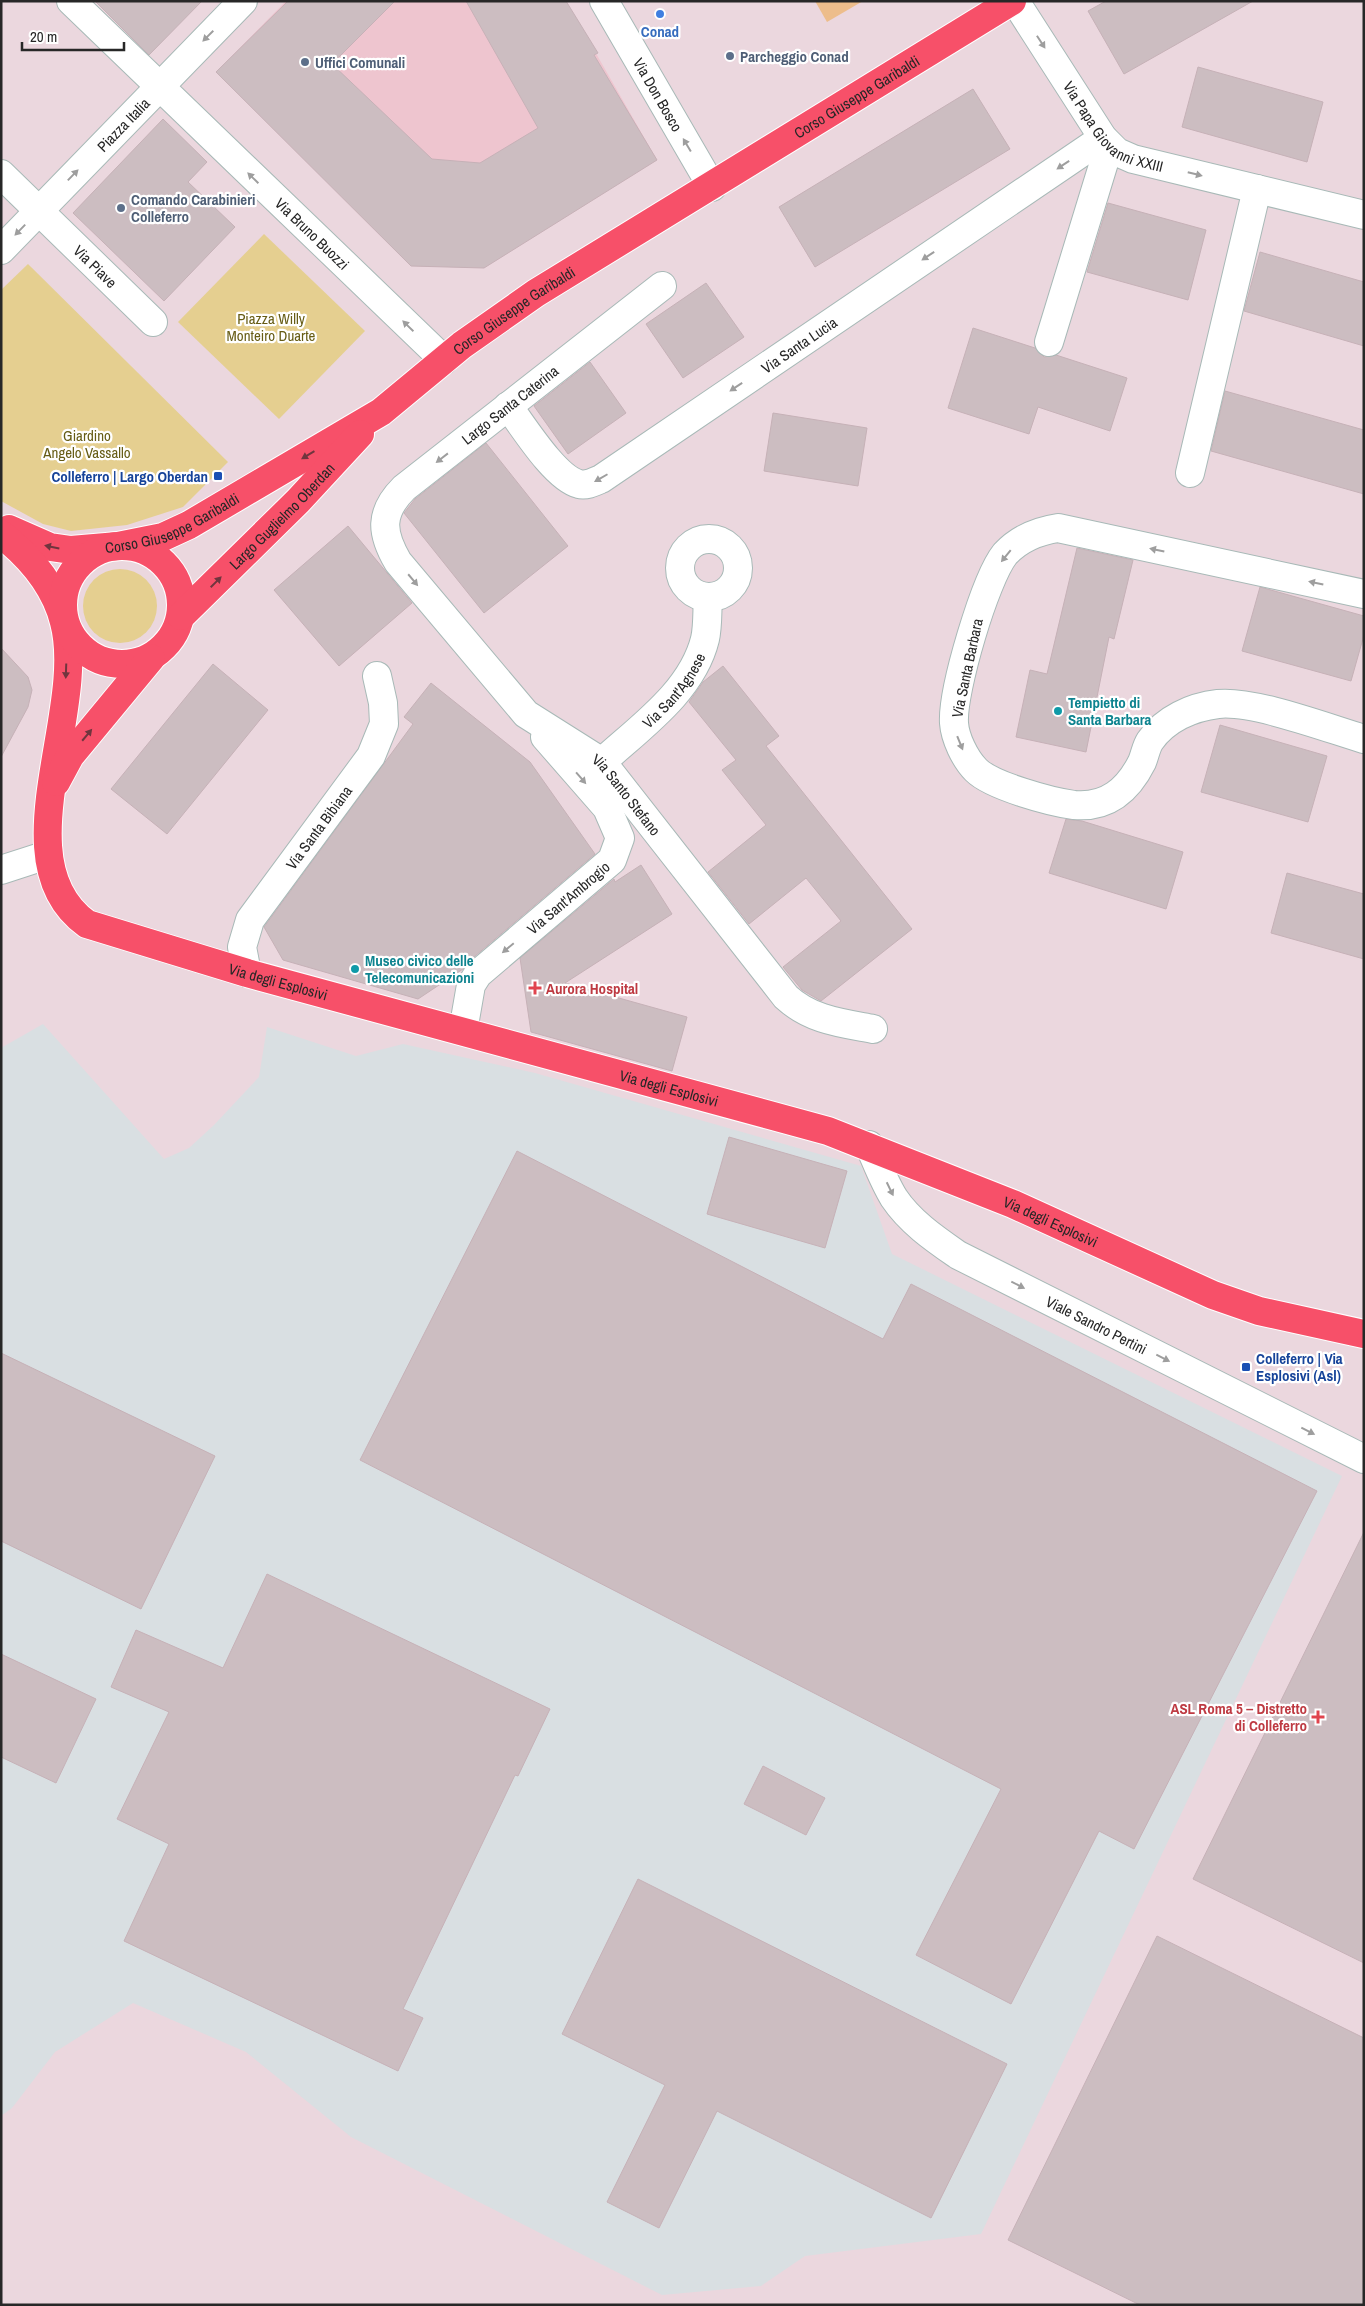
<svg xmlns="http://www.w3.org/2000/svg" width="1365" height="2306" font-family="'Archivo Narrow',sans-serif">
  <style>
    .industrial { fill: #d9dfe2 }
    .education { fill: #eec5cf }
    .green { fill: #e5cf90 }
    .pitch { fill: #edbd8b }
    .building { fill: #ccbdc1; stroke: #c6b1b7 }
    .lines { fill: none; stroke-linecap: round; stroke-linejoin: round }
    .minor-casing { stroke: #a8b9b7; stroke-width: 30 }
    .major-casing { stroke: #fff; stroke-width: 30 }
    .minor { stroke: #fff; stroke-width: 28 }
    .major { stroke: #f75069; stroke-width: 28 }
    .oneway { fill: #9e9e9e }
    .oneway2 { fill: #70353e }
    .shop-dot { fill: #3f7fe0; stroke: #fff; stroke-width: 2 }
    .service-dot { fill: #5c6f8a; stroke: #fff; stroke-width: 2 }
    .transit-dot { fill: #1a4fb4; stroke: #fff; stroke-width: 2 }
    .culture-dot { fill: #0f9aa8; stroke: #fff; stroke-width: 2 }
    .health-dot { fill: #e0444e; stroke: #fff; stroke-width: 2 }
    .labels { text-anchor: middle; dominant-baseline: central; stroke-width: 4.5; stroke-linejoin: round; paint-order: stroke }
    .shop-label { font-size: 15px; font-weight: bold; fill: #366cbe; stroke: #fff }
    .service-label { font-size: 15px; font-weight: bold; fill: #4e5e75; stroke: #fff; text-anchor: start }
    .street-label { font-size: 15px; fill: #272727; stroke: #fff }
    .park-label { font-size: 15px; fill: #665c15; stroke: #fff }
    .transit-label { font-size: 15px; font-weight: bold; fill: #164399; stroke: #fff; text-anchor: end }
    .culture-label { font-size: 15px; font-weight: bold; fill: #0d838f; stroke: #fff; text-anchor: start }
    .health-label { font-size: 15px; font-weight: bold; fill: #be3a42; stroke: #fff; text-anchor: start }
  </style>
  <rect width="100%" height="100%" fill="#ebd7de"/>
  <!-- industrial -->
  <path class="industrial" d="M 43,1024 L 164,1159 L 189,1148 L 214,1125 L 259,1077 L 267,1027 L 356,1056 L 403,1044 L 535,1073 L 861,1166 L 892,1254 L 1342,1476 L 981,2234 L 805,2256 L 761,2286 L 662,2295 L 351,2137 L 246,2052 L 133,2003 L 55,2052 L 12,2108 L 1,2116 L 1,1048 Z"/>
  <!-- education -->
  <path class="education" d="M 286,1 L 566,1 L 657,160 L 484,268 L 411,266 L 216,72 Z"/>
  <!-- green -->
  <g class="green">
    <path d="M 264,234 L 365,331 L 279,419 L 178,322 Z"/>
    <path d="M 28,264 L 228,462 L 183,507 L 127,525 L 71,531 L 43,524 L 1,501 L 1,290 Z"/>
    <circle cx="120" cy="606" r="37"/>
  </g>
  <!-- pitch -->
  <path class="pitch" d="M 815,1 L 863,1 L 827,22 Z"/>
  <!-- building -->
  <g class="building">
    <path d="M 95,1 L 202,1 L 149,55 Z"/>
    <path d="M 288,1 L 395,1 L 332,64 L 432,159 L 480,163 L 538,128 L 466,1 L 566,1 L 598,53 L 594,55 L 657,160 L 484,268 L 411,266 L 216,72 Z"/>
    <path d="M 1106,1 L 1253,1 L 1124,74 L 1088,11 Z"/>
    <path d="M 1198,67 L 1323,102 L 1307,162 L 1182,127 Z"/>
    <path d="M 973,89 L 1010,149 L 815,267 L 779,207 Z"/>
    <path d="M 163,119 L 207,162 L 188,182 L 235,227 L 164,301 L 73,213 Z"/>
    <path d="M 1108,203 L 1206,230 L 1188,300 L 1087,272 Z"/>
    <path d="M 1260,252 L 1364,282 L 1364,346 L 1244,311 Z"/>
    <path d="M 706,283 L 744,337 L 683,378 L 646,324 Z"/>
    <path d="M 973,328 L 1035,348 L 1044,357 L 1056,355 L 1127,378 L 1110,431 L 1038,407 L 1029,434 L 948,408 Z"/>
    <path d="M 590,362 L 626,413 L 568,454 L 534,406 Z"/>
    <path d="M 1225,391 L 1364,430 L 1364,494 L 1211,451 Z"/>
    <path d="M 773,413 L 867,428 L 858,486 L 764,471 Z"/>
    <path d="M 486,443 L 568,546 L 484,613 L 404,513 L 415,499 Z"/>
    <path d="M 348,526 L 412,603 L 339,666 L 274,590 Z"/>
    <path d="M 1077,548 L 1133,560 L 1114,639 L 1109,637 L 1086,752 L 1016,737 L 1030,670 L 1047,674 Z"/>
    <path d="M 1260,587 L 1364,616 L 1364,635 L 1351,681 L 1242,651 Z"/>
    <path d="M 1,648 L 28,677 L 32,690 L 28,707 L 1,757 Z"/>
    <path d="M 213,664 L 268,710 L 167,834 L 111,789 Z"/>
    <path d="M 723,666 L 779,736 L 766,746 L 912,929 L 821,1001 L 802,990 L 783,967 L 841,921 L 806,878 L 749,924 L 708,872 L 766,825 L 722,770 L 736,760 L 689,702 L 703,682 Z"/>
    <path d="M 431,683 L 530,762 L 595,854 L 468,962 L 463,969 L 418,999 L 283,960 L 264,927 L 413,724 L 404,717 Z"/>
    <path d="M 1220,725 L 1327,756 L 1308,822 L 1201,792 Z"/>
    <path d="M 1066,819 L 1082,821 L 1183,852 L 1166,909 L 1049,873 Z"/>
    <path d="M 641,865 L 672,914 L 565,983 L 687,1017 L 672,1071 L 531,1032 L 520,958 L 614,879 L 615,882 Z"/>
    <path d="M 1287,873 L 1364,894 L 1364,959 L 1271,933 Z"/>
    <path d="M 729,1137 L 847,1171 L 825,1248 L 707,1214 Z"/>
    <path d="M 517,1151 L 883,1339 L 911,1284 L 1317,1491 L 1134,1849 L 1099,1831 L 1011,2004 L 916,1955 L 1001,1789 L 360,1460 Z"/>
    <path d="M 1,1353 L 215,1456 L 141,1609 L 1,1541 Z"/>
    <path d="M 1364,1532 L 1364,1963 L 1193,1879 Z"/>
    <path d="M 267,1574 L 550,1709 L 518,1776 L 515,1775 L 403,2009 L 423,2018 L 398,2071 L 124,1941 L 169,1844 L 117,1819 L 169,1712 L 111,1687 L 136,1630 L 223,1668 Z"/>
    <path d="M 1,1654 L 96,1699 L 56,1783 L 1,1757 Z"/>
    <path d="M 763,1766 L 825,1798 L 806,1835 L 744,1804 Z"/>
    <path d="M 638,1879 L 1007,2064 L 931,2218 L 717,2111 L 659,2228 L 607,2202 L 665,2085 L 562,2034 Z"/>
    <path d="M 1157,1936 L 1364,2038 L 1364,2305 L 1140,2305 L 1008,2240 Z"/>
  </g>
  <g class="lines">
    <defs>
      <g id="minor">
        <path id="s1" d="M 71,1 L 444,360"/>
        <path id="s2" d="M 604,1 L 712,187"/>
        <path id="s3" d="M 1015,1 L 1103,138 L 1117,152 L 1133,159 L 1364,215"/>
        <path id="s4" d="M 1,174 L 153,322"/>
        <path id="s5" d="M 1,250 L 243,1"/>
        <path id="s6" d="M 662,286 L 404,488 C 379,513 381,533 398,562 L 526,714 L 602,762 L 786,997 C 811,1020 841,1023 873,1029"/>
        <path d="M 1049,342 L 1109,146"/>
        <path id="s7" d="M 508,406 C 523,426 555,478 579,484 C 586,486 594,482 601,479 L 1103,138"/>
        <path d="M 1190,473 L 1257,189"/>
        <circle cx="709" cy="568" r="29"/>
        <path d="M 1364,594 L 1058,528 C 1038,531 1019,539 1005,554 C 985,579 952,691 954,723 C 955,738 965,759 976,770 C 992,786 1051,802 1074,805 C 1107,808 1128,790 1142,762 C 1145,755 1146,747 1150,741 C 1165,719 1192,707 1218,704 C 1253,700 1327,728 1364,739"/>
        <path id="s8" d="M 602,762 C 639,728 692,692 705,639 C 708,626 707,611 708,597"/>
        <path d="M 1,870 L 44,856"/>
        <path id="s9" d="M 247,973 L 242,947 L 250,920 L 371,756 L 384,724 L 383,703 L 377,676"/>
        <path id="s10" d="M 463,1031 L 471,985 L 478,974 L 612,860 L 620,838 L 607,808 L 545,737"/>
        <path id="s11" d="M 869,1145 C 877,1163 884,1182 894,1198 C 910,1222 935,1239 958,1255 L 1364,1459"/>
      </g>
      <g id="major">
        <path id="s12" d="M 9,529 L 50,547 L 71,550 L 118,546 L 163,537 L 189,525 L 381,412 L 462,345 L 536,293 L 1012,1"/>
        <path id="s13" d="M 1,534 C 29,556 55,586 64,622 C 88,712 0,862 87,924 L 247,973 L 828,1131 L 1013,1204 L 1213,1295 L 1259,1311 L 1364,1334"/>
        <circle cx="122" cy="605" r="59"/>
        <path id="s14" d="M 181,616 L 298,501 L 360,434"/>
        <path d="M 56,782 L 70,756 L 151,658"/>
      </g>
    </defs>
    <!-- minor casing -->
    <use href="#minor" class="minor-casing"/>
    <!-- major casing -->
    <use href="#major" class="major-casing"/>
    <!-- minor -->
    <use href="#minor" class="minor"/>
    <!-- major -->
    <use href="#major" class="major"/>
  </g>
  <!-- one-way arrows -->
  <defs><path id="oneway-solid" d="M-6-.8H1V-3.2L6.5 0L1 3.2V.8H-6Z" transform="scale(1.25)"/></defs>
  <g class="oneway">
    <use href="#oneway-solid" transform="translate(208 36) rotate(135)"/>
    <use href="#oneway-solid" transform="translate(1041 42) rotate(57)"/>
    <use href="#oneway-solid" transform="translate(687 145) rotate(-121)"/>
    <use href="#oneway-solid" transform="translate(1063 165) rotate(146)"/>
    <use href="#oneway-solid" transform="translate(1195 174) rotate(14)"/>
    <use href="#oneway-solid" transform="translate(73 175) rotate(-46)"/>
    <use href="#oneway-solid" transform="translate(253 178) rotate(-136)"/>
    <use href="#oneway-solid" transform="translate(20 230) rotate(134)"/>
    <use href="#oneway-solid" transform="translate(928 256) rotate(146)"/>
    <use href="#oneway-solid" transform="translate(408 326) rotate(-136)"/>
    <use href="#oneway-solid" transform="translate(736 387) rotate(146)"/>
    <use href="#oneway-solid" transform="translate(442 458) rotate(142)"/>
    <use href="#oneway-solid" transform="translate(601 478) rotate(150)"/>
    <use href="#oneway-solid" transform="translate(1157 550) rotate(-168)"/>
    <use href="#oneway-solid" transform="translate(1006 556) rotate(129)"/>
    <use href="#oneway-solid" transform="translate(413 580) rotate(50)"/>
    <use href="#oneway-solid" transform="translate(1316 583) rotate(-168)"/>
    <use href="#oneway-solid" transform="translate(960 743) rotate(68)"/>
    <use href="#oneway-solid" transform="translate(581 778) rotate(49)"/>
    <use href="#oneway-solid" transform="translate(508 948) rotate(140)"/>
    <use href="#oneway-solid" transform="translate(890 1189) rotate(64)"/>
    <use href="#oneway-solid" transform="translate(1018 1285) rotate(27)"/>
    <use href="#oneway-solid" transform="translate(1163 1358) rotate(27)"/>
    <use href="#oneway-solid" transform="translate(1308 1431) rotate(27)"/>
  </g>
  <g class="oneway2">
    <use href="#oneway-solid" transform="translate(308 455) rotate(149)"/>
    <use href="#oneway-solid" transform="translate(52 547) rotate(-168)"/>
    <use href="#oneway-solid" transform="translate(216 582) rotate(-45)"/>
    <use href="#oneway-solid" transform="translate(66 671) rotate(92)"/>
    <use href="#oneway-solid" transform="translate(87 735) rotate(-50)"/>
  </g>
  <!-- markers -->
  <circle class="shop-dot" cx="660" cy="14" r="5"/>
  <g class="service-dot">
    <circle cx="730" cy="56" r="5"/>
    <circle cx="305" cy="62" r="5"/>
    <circle cx="121" cy="208" r="5"/>
  </g>
  <g class="transit-dot">
    <rect x="213" y="471" width="10" height="10" rx="2.5"/>
    <rect x="1241" y="1362" width="10" height="10" rx="2.5"/>
  </g>
  <g class="culture-dot">
    <circle cx="1058" cy="711" r="5"/>
    <circle cx="355" cy="969" r="5"/>
  </g>
  <g class="health-dot">
    <path d="M532.5 980.5h5v5h5v5h-5v5h-5v-5h-5v-5h5z"/>
    <path d="M1315.5 1709.5h5v5h5v5h-5v5h-5v-5h-5v-5h5z"/>
  </g>
  <g class="labels">
    <!-- shop labels -->
    <g class="shop-label">
      <text x="660" y="31">Conad</text>
    </g>
    <!-- service labels -->
    <g class="service-label">
      <text x="740" y="56">Parcheggio Conad</text>
      <text x="315" y="62">Uffici Comunali</text>
      <text x="131" y="199">Comando Carabinieri<tspan x="131" dy="17">Colleferro</tspan></text>
    </g>
    <!-- street labels -->
    <g class="street-label">
      <text stroke="none"><textPath href="#s2" startOffset="108">Via Don Bosco</textPath></text>
      <text stroke="none"><textPath href="#s12" startOffset="982">Corso Giuseppe Garibaldi</textPath></text>
      <text stroke="none"><textPath href="#s3" startOffset="164">Via Papa Giovanni XXIII</textPath></text>
      <text stroke="none"><textPath href="#s5" startOffset="175">Piazza Italia</textPath></text>
      <text stroke="none"><textPath href="#s1" startOffset="335">Via Bruno Buozzi</textPath></text>
      <text stroke="none"><textPath href="#s4" startOffset="132">Via Piave</textPath></text>
      <text stroke="none"><textPath href="#s12" startOffset="578">Corso Giuseppe Garibaldi</textPath></text>
      <text stroke="none"><textPath href="#s7" startOffset="369">Via Santa Lucia</textPath></text>
      <text transform="translate(510 405) rotate(-38)">Largo Santa Caterina</text>
      <text stroke="none"><textPath href="#s14" startOffset="142">Largo Guglielmo Oberdan</textPath></text>
      <text stroke="none"><textPath href="#s12" startOffset="172">Corso Giuseppe Garibaldi</textPath></text>
      <text transform="translate(967 668) rotate(-78)">Via Santa Barbara</text>
      <text stroke="none"><textPath href="#s8" startOffset="102">Via Sant'Agnese</textPath></text>
      <text stroke="none"><textPath href="#s6" startOffset="739">Via Santo Stefano</textPath></text>
      <text stroke="none"><textPath href="#s9" startOffset="170">Via Santa Bibiana</textPath></text>
      <text stroke="none"><textPath href="#s10" startOffset="178">Via Sant'Ambrogio</textPath></text>
      <text stroke="none"><textPath href="#s13" startOffset="626">Via degli Esplosivi</textPath></text>
      <text stroke="none"><textPath href="#s13" startOffset="1031">Via degli Esplosivi</textPath></text>
      <text stroke="none"><textPath href="#s13" startOffset="1436">Via degli Esplosivi</textPath></text>
      <text stroke="none"><textPath href="#s11" startOffset="300">Viale Sandro Pertini</textPath></text>
    </g>
    <!-- park labels -->
    <g class="park-label">
      <text x="271" y="318">Piazza Willy<tspan x="271" dy="17">Monteiro Duarte</tspan></text>
      <text x="87" y="435">Giardino<tspan x="87" dy="17">Angelo Vassallo</tspan></text>
    </g>
    <!-- transit labels -->
    <g class="transit-label">
      <text x="208" y="476">Colleferro | Largo Oberdan</text>
      <text x="1256" y="1358" text-anchor="start">Colleferro | Via<tspan x="1256" dy="17">Esplosivi (Asl)</tspan></text>
    </g>
    <!-- culture labels -->
    <g class="culture-label">
      <text x="1068" y="702">Tempietto di<tspan x="1068" dy="17">Santa Barbara</tspan></text>
      <text x="365" y="960">Museo civico delle<tspan x="365" dy="17">Telecomunicazioni</tspan></text>
    </g>
    <!-- health labels -->
    <g class="health-label">
      <text x="546" y="988">Aurora Hospital</text>
      <text x="1307" y="1708" text-anchor="end">ASL Roma 5 – Distretto<tspan x="1307" dy="17">di Colleferro</tspan></text>
    </g>
  </g>
  <!-- border -->
  <rect width="1365" height="2306" fill="none" stroke="#272727" stroke-width="5"/>
  <!-- scale -->
  <path d="M22 42v8h102v-8" fill="none" stroke="#272727" stroke-width="2.5"/>
  <text x="30" y="42" font-size="15" fill="#272727" stroke="#ffffff" stroke-width="4" paint-order="stroke">20 m</text>
</svg>
